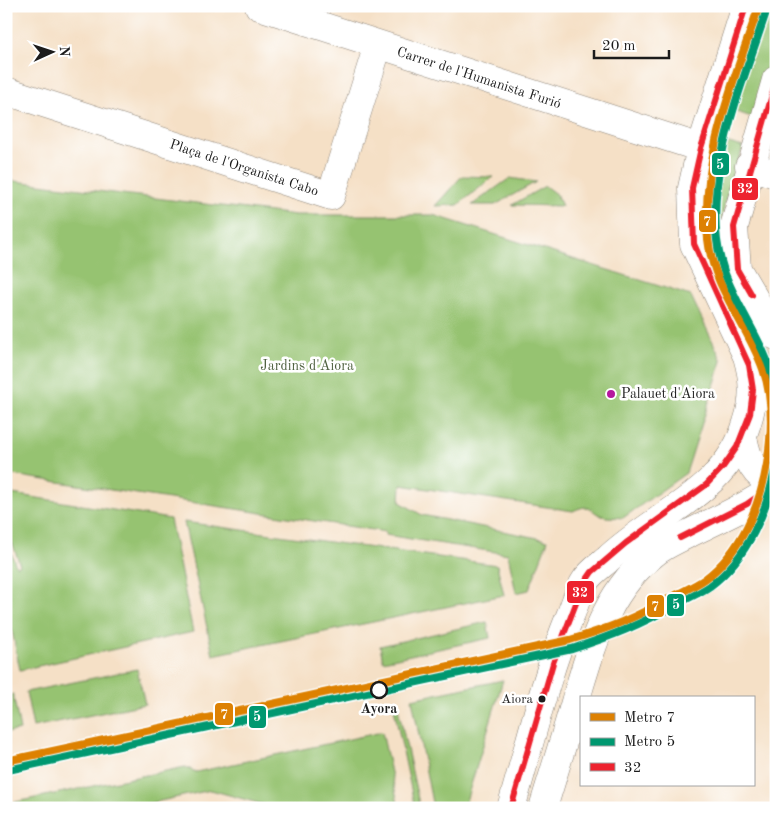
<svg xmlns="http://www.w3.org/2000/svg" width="782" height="814" font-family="'Old Standard TT',serif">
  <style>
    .green { fill: #96c371; stroke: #597046 }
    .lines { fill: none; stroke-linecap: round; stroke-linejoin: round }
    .minor-casing { stroke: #887e71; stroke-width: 29 }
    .minor { stroke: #fff; stroke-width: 28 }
    .bus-1-casing { stroke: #fff; stroke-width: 10 }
    .bus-1 { stroke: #ed222e; stroke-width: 6 }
    .metro-1-casing { stroke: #fff; stroke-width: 11 }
    .metro-2-casing { stroke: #fff; stroke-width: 11 }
    .metro-1 { stroke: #dd8103; stroke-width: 8 }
    .metro-2 { stroke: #009870; stroke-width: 8 }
    .poi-dot { fill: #b5179e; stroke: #fff; stroke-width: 2 }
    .stop-dot { fill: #fff; stroke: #1c1c1c; stroke-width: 2.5 }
    .bus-dot { fill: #1c1c1c; stroke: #fff; stroke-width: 2 }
    .labels { text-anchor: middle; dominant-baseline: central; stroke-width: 5; stroke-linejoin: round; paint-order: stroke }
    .bus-label { font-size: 13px; fill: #1c1c1c; stroke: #fff; text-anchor: end }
    .street-label { font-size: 14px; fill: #1c1c1c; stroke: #fff }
    .park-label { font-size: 14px; fill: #4d5f3e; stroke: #fff }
    .poi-label { font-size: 14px; fill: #1c1c1c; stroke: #fff; text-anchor: start }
    .stop-label { font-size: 14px; font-weight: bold; fill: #1c1c1c; stroke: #fff }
    .line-badge { stroke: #fff; stroke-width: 2 }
    .badge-label { font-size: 14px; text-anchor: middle; font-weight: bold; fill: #fff }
  </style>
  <rect width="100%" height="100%" fill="#fff"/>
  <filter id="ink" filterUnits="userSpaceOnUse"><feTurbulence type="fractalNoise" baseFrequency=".02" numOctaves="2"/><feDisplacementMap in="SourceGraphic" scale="10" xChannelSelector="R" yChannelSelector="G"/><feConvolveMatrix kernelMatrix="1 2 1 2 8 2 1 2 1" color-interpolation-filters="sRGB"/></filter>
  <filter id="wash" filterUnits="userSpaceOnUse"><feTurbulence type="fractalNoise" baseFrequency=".0096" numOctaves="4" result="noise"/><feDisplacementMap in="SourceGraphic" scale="20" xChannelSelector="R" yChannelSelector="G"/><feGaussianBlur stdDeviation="1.12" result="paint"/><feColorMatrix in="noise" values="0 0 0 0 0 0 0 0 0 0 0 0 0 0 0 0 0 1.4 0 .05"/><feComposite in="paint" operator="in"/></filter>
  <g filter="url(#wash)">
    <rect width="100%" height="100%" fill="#f5e0c6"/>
    <!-- green -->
    <g class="green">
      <path d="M 759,6 L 776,6 L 776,39 L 752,117 L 727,109 Z"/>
      <path d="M 715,139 L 743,147 C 734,174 722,204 720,233 C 718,266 760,332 776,363 L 774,368 L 768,369 L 766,366 L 705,236 L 701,195 Z"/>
      <path d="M 462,176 L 493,177 L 458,205 L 435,206 Z"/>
      <path d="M 510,178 L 536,182 L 495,205 L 472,205 Z"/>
      <path d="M 6,180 L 296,215 L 433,215 L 691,296 L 722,361 L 686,473 L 623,518 C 617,517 608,518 602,516 C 589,511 592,502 573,511 L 401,485 L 400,502 L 422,515 L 548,540 L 529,590 L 516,593 L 508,554 L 385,535 L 385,532 L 373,530 L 6,474 Z"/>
      <path d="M 545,186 L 557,195 L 562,206 L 512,205 Z"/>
      <path d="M 6,493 L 170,519 L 193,632 L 20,670 L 6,601 L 6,539 L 16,566 L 20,565 L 6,525 Z"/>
      <path d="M 184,522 L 497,565 L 504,595 L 213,655 Z"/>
      <path d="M 487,622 L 490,638 L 383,661 L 380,646 Z"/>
      <path d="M 137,669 L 145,704 L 33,727 L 26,692 Z"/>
      <path d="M 503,680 L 464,808 L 433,808 L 412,699 Z"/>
      <path d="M 13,694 L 20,730 L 6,733 L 6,696 Z"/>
      <path d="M 397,703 L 420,808 L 415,808 L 393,704 Z"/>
      <path d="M 382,732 L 399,808 L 276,808 L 211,790 L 128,808 L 6,808 L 6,804 L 185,767 L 196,772 Z"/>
    </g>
  </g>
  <g filter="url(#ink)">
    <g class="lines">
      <defs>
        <g id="minor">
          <path d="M 259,6 L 701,148"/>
          <path d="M 776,80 L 734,227 L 737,269 L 776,336"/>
          <path d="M 6,91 L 331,196 L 378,45"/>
          <path d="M 749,166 L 776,174"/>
          <path d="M 743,437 C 748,462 753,474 776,487"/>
          <path d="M 511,808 C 530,744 545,677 570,616 C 575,605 578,591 585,581 C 590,573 600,566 607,560 C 656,513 726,493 747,423 C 755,399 754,380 747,356 L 694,244 L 692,188 L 701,148 L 746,6"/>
          <path d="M 543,808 C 554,772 565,737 575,702 C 593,643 606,590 657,551 C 680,534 765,503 776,483"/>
        </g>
      </defs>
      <!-- minor casing -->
      <use href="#minor" class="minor-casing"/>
      <!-- minor -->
      <use href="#minor" class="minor"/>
      <defs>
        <g id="bus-1">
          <path d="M 752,295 L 737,269 L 734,227 L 776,81"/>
          <path d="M 680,538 L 747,504 L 776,483"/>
          <path d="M 511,808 L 553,663 L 583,585 L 592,572 L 626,543 L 706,485 L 723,467 L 737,447 L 750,414 L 753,390 L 749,365 L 694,244 L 692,188 L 701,148 L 746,6"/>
        </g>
      </defs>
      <!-- bus-1 casing -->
      <use href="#bus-1" class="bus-1-casing"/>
      <!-- bus-1 -->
      <use href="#bus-1" class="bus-1"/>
      <defs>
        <path id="metro-1" d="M 6,761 L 570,640 C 610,628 635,618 672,597 C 683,591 695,586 705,579 C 741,552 760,506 767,464 C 772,434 773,398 763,369 C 747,324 713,288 708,239 C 700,159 734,81 759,6"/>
        <g id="metro-2">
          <path d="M 767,9 C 742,87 696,188 724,271 C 739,312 767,346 776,389"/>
          <path d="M 8,770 L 572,649 C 612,636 640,625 677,604 C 688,598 700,593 710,586 C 748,558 768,509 776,465"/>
        </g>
      </defs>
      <!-- metro-1 casing -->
      <use href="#metro-1" class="metro-1-casing"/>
      <!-- metro-2 casing -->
      <use href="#metro-2" class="metro-2-casing"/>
      <!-- metro-1 -->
      <use href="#metro-1" class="metro-1"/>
      <!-- metro-2 -->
      <use href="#metro-2" class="metro-2"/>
    </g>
  </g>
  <!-- markers -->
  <circle class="poi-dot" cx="611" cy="394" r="5"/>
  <circle class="stop-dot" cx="379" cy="690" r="8"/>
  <circle class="bus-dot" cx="542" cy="699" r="4.5"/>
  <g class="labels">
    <!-- bus labels -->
    <g class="bus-label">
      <text x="533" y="699">Aiora</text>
    </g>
    <!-- street labels -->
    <g class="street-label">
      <text transform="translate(479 78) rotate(18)">Carrer de l'Humanista Furió</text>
      <text transform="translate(244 168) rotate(18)">Plaça de l'Organista Cabo</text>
    </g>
    <!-- park labels -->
    <g class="park-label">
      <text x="307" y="366">Jardins d'Aiora</text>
    </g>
    <!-- poi labels -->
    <g class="poi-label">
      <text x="621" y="394">Palauet d'Aiora</text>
    </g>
    <!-- stop labels -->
    <g class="stop-label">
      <text x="379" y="709">Ayora</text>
    </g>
  </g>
  <g class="line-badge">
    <rect x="711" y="152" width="19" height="24" rx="5" fill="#009870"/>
    <rect x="731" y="177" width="28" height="24" rx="5" fill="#ed222e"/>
    <rect x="698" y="209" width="19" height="24" rx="5" fill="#dd8103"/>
    <rect x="566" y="580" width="29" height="24" rx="5" fill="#ed222e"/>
    <rect x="666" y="593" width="19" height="24" rx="5" fill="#009870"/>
    <rect x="646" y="594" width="19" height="24" rx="5" fill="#dd8103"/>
    <rect x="214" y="702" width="20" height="24" rx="5" fill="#dd8103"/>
    <rect x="248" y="705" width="19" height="24" rx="5" fill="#009870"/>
  </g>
  <g class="badge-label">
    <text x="720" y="169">5</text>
    <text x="745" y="193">32</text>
    <text x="707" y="226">7</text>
    <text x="580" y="597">32</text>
    <text x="676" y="609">5</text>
    <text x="655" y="611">7</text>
    <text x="224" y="719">7</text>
    <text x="257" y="721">5</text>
  </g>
  <!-- margin -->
  <rect width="782" height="814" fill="none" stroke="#fff" stroke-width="25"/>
  <!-- legend -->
  <rect x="580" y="696" width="175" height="90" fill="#ffffff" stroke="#a4a4a4"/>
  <rect x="590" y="713" width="25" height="8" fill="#dd8103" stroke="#a4a4a4"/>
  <text x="624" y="722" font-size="15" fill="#1c1c1c">Metro 7</text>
  <rect x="590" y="738" width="25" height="8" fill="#009870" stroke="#a4a4a4"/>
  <text x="624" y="746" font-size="15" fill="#1c1c1c">Metro 5</text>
  <rect x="590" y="763" width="25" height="8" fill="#ed222e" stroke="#a4a4a4"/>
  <text x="624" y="772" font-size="15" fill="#1c1c1c">32</text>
  <!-- north arrow -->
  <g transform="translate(52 52) rotate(87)" stroke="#ffffff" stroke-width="4" paint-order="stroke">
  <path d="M0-4L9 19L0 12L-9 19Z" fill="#1c1c1c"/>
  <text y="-8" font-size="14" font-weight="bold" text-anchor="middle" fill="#1c1c1c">N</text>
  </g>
  <!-- scale -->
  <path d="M594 50v8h75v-8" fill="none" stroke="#1c1c1c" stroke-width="2.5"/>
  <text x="602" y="50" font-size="15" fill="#1c1c1c" stroke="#ffffff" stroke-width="4" paint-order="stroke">20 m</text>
</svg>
